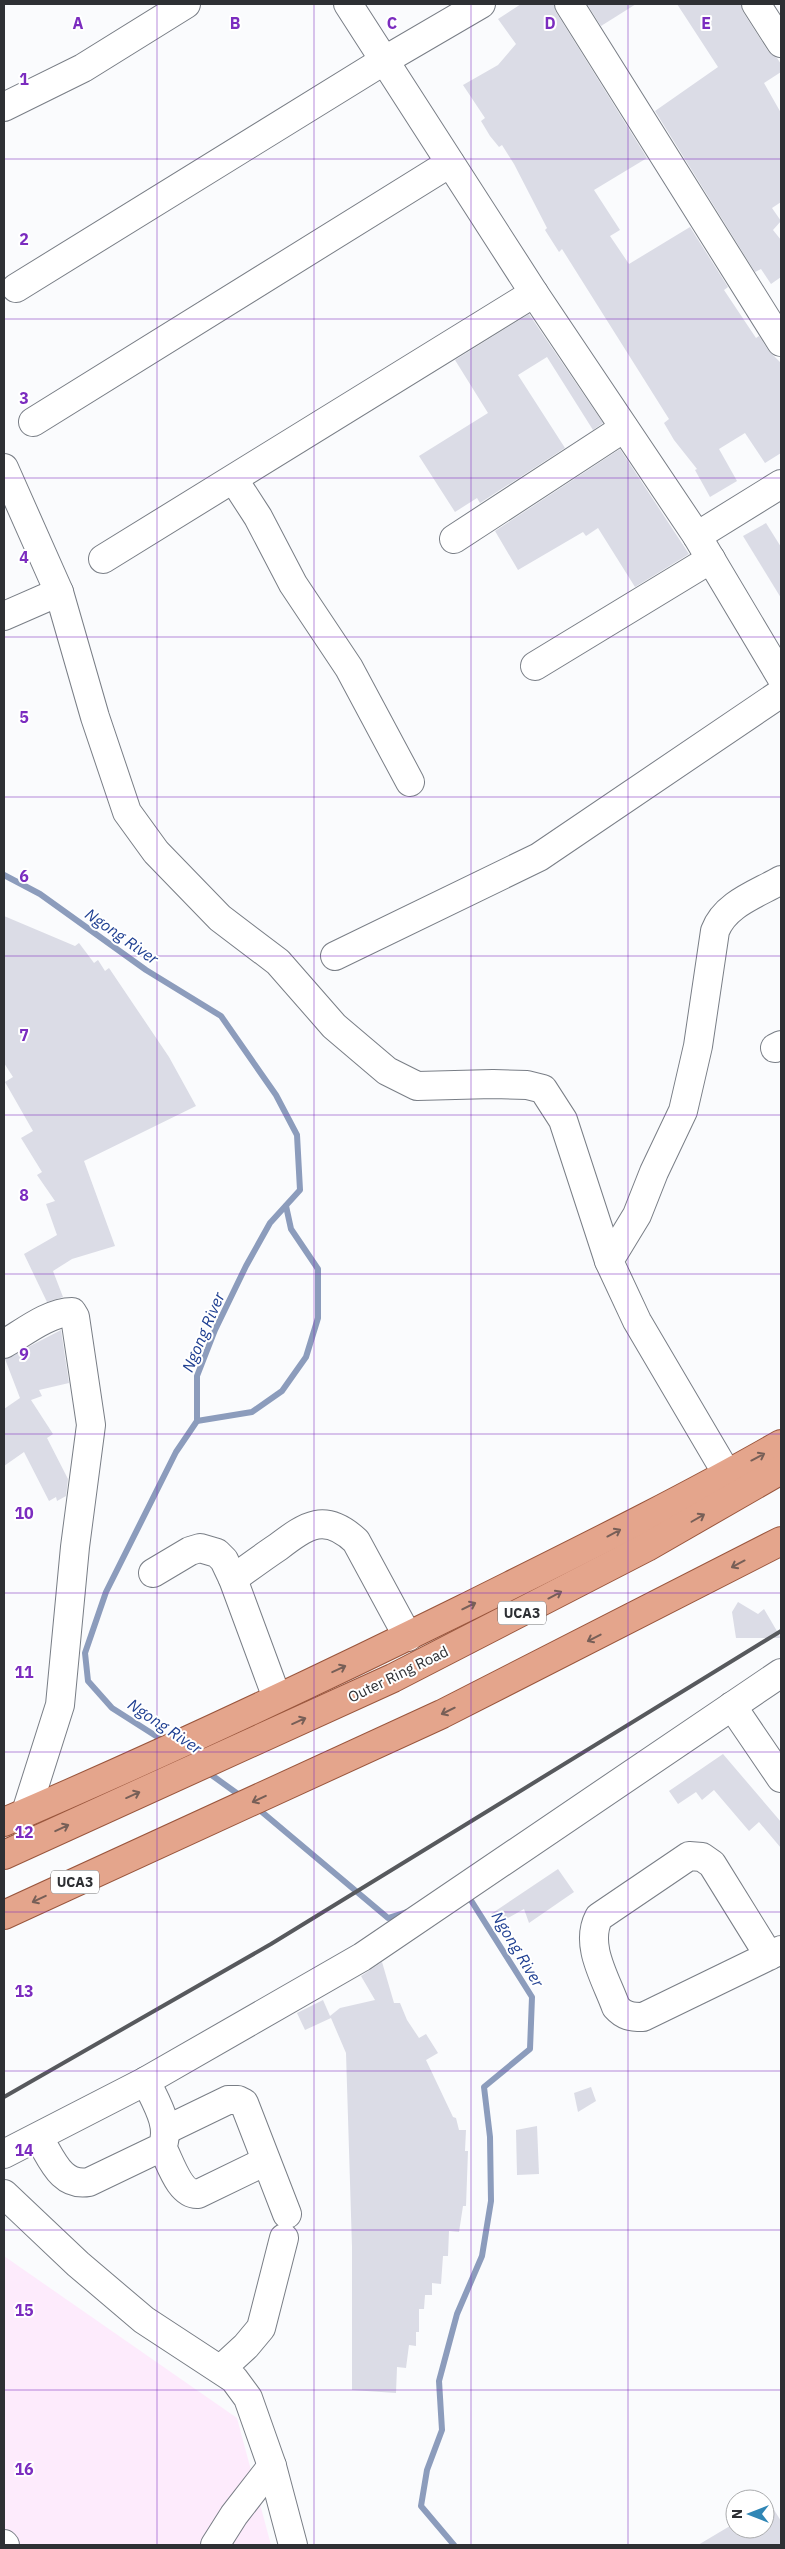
<svg xmlns="http://www.w3.org/2000/svg" width="785" height="2549" font-family="'IBM Plex Sans',sans-serif">
  <style>
    .industrial { fill: #fdebfc }
    .lines { fill: none; stroke-linecap: round; stroke-linejoin: round }
    .stream { stroke: #8c9cbc; stroke-width: 6 }
    .building { fill: #dbdce6 }
    .minor-casing { stroke: #797e86; stroke-width: 30 }
    .major-casing { stroke: #99553c; stroke-width: 30 }
    .minor { stroke: #fff; stroke-width: 28 }
    .major { stroke: #e4a58c; stroke-width: 28 }
    .rail { stroke: #57595d; stroke-width: 4 }
    .oneway { stroke: #775f57 }
    .grid { fill: none; stroke: #7b2cbf; stroke-width: 1; stroke-opacity: 0.55 }
    .labels { text-anchor: middle; dominant-baseline: central; stroke-width: 4; stroke-linejoin: round; paint-order: stroke }
    .shield { fill: #fff; stroke: #6d6e71; stroke-width: 1 }
    .shield-label { font-size: 14px; font-weight: bold; fill: #2e3034 }
    .street-label { font-size: 15px; fill: #2e3034; stroke: #fff }
    .water-label { font-size: 16px; font-style: italic; fill: #204092; stroke: #fff }
    .grid-label { font-size: 16px; text-anchor: middle; font-weight: bold; fill: #7b2cbf; stroke: #fff; stroke-width: 4; stroke-linejoin: round; paint-order: stroke }
  </style>
  <rect width="100%" height="100%" fill="#fafbfd"/>
  <!-- industrial -->
  <path class="industrial" d="M 4,2256 L 237,2418 L 271,2545 L 4,2545 Z"/>
  <g class="lines">
    <!-- stream -->
    <g class="stream">
      <path d="M 4,875 L 40,894 L 146,970 L 221,1016 L 276,1095 L 297,1135 L 300,1190 L 270,1223 L 246,1266 L 215,1330 L 197,1376 L 197,1421 L 176,1452 L 106,1592 L 85,1653 L 88,1681 L 112,1708 L 167,1743"/>
      <path d="M 197,1421 L 252,1412 L 282,1391 L 306,1357 L 318,1318 L 318,1269 L 291,1229 L 286,1206"/>
      <path d="M 206,1771 L 242,1797"/>
      <path d="M 256,1807 L 388,1918 L 407,1912"/>
      <path d="M 454,2545 L 421,2506 L 427,2470 L 442,2430 L 439,2381 L 457,2314 L 482,2256 L 491,2201 L 490,2137 L 484,2087 L 530,2049 L 532,1997 L 467,1894"/>
    </g>
  </g>
  <!-- building -->
  <g class="building">
    <path d="M 521,4 L 554,4 L 556,12 L 647,158 L 594,190 L 620,230 L 610,236 L 629,264 L 690,227 L 728,287 L 724,290 L 756,338 L 759,336 L 768,350 L 781,363 L 781,453 L 765,463 L 745,433 L 719,449 L 737,481 L 710,497 L 695,470 L 697,469 L 674,440 L 664,423 L 669,419 L 562,249 L 559,252 L 545,230 L 547,228 L 514,164 L 502,145 L 499,147 L 490,136 L 481,121 L 485,118 L 463,85 L 498,65 L 516,44 L 498,19 Z"/>
    <path d="M 587,4 L 636,4 L 601,26 Z"/>
    <path d="M 677,4 L 741,4 L 743,12 L 768,51 L 777,58 L 781,64 L 781,72 L 764,83 L 781,113 L 781,202 L 772,208 L 781,221 L 773,230 L 781,240 L 781,277 L 771,284 L 761,269 L 755,272 L 655,111 L 718,67 Z"/>
    <path d="M 529,314 L 603,423 L 593,430 L 547,357 L 518,375 L 565,448 L 480,503 L 477,498 L 455,512 L 419,456 L 488,413 L 455,360 Z"/>
    <path d="M 620,449 L 689,554 L 635,587 L 598,528 L 586,536 L 583,532 L 518,570 L 495,531 Z"/>
    <path d="M 766,523 L 781,547 L 781,598 L 743,536 Z"/>
    <path d="M 4,916 L 75,946 L 79,943 L 94,963 L 98,960 L 105,971 L 109,968 L 169,1057 L 196,1106 L 84,1161 L 115,1246 L 72,1259 L 53,1271 L 63,1297 L 47,1302 L 24,1254 L 57,1235 L 46,1204 L 55,1201 L 37,1175 L 42,1172 L 21,1138 L 33,1131 L 5,1082 L 13,1077 L 4,1063 Z"/>
    <path d="M 61,1330 L 69,1383 L 39,1390 L 42,1396 L 31,1400 L 53,1434 L 47,1438 L 68,1479 L 66,1496 L 57,1501 L 56,1497 L 49,1501 L 24,1452 L 4,1466 L 4,1409 L 20,1398 L 5,1359 Z"/>
    <path d="M 738,1602 L 758,1614 L 764,1609 L 781,1638 L 736,1638 L 732,1612 Z"/>
    <path d="M 723,1754 L 781,1822 L 781,1848 L 759,1822 L 749,1831 L 714,1790 L 702,1800 L 696,1792 L 678,1804 L 669,1791 Z"/>
    <path d="M 558,1869 L 574,1892 L 529,1923 L 524,1909 L 497,1924 L 491,1914 Z"/>
    <path d="M 382,1962 L 394,2003 L 400,2003 L 407,2020 L 419,2038 L 426,2034 L 438,2053 L 426,2060 L 453,2117 L 456,2118 L 459,2130 L 466,2130 L 465,2151 L 468,2151 L 466,2206 L 463,2206 L 459,2232 L 449,2231 L 448,2256 L 443,2256 L 441,2284 L 432,2283 L 432,2295 L 425,2295 L 424,2309 L 419,2309 L 419,2332 L 416,2332 L 416,2346 L 409,2345 L 406,2368 L 397,2367 L 396,2393 L 352,2390 L 352,2247 L 346,2053 L 331,2018 L 305,2030 L 297,2013 L 323,2000 L 330,2016 L 340,2008 L 375,2000 L 361,1976 Z"/>
    <path d="M 591,2087 L 596,2101 L 578,2112 L 574,2093 Z"/>
    <path d="M 537,2126 L 539,2174 L 517,2175 L 516,2130 Z"/>
    <path d="M 771,2505 L 781,2521 L 781,2545 L 698,2545 L 735,2523 L 735,2529 L 765,2529 L 765,2509 Z"/>
  </g>
  <g class="lines">
    <defs>
      <g id="minor">
        <path d="M 348,4 L 534,293 L 697,536 L 781,677"/>
        <path d="M 569,4 L 781,342"/>
        <path d="M 756,4 L 781,43"/>
        <path d="M 4,107 L 83,68 L 186,4"/>
        <path d="M 16,288 L 385,60 L 481,4"/>
        <path d="M 33,422 L 450,163"/>
        <path d="M 4,468 L 59,592 L 95,717 L 127,812 L 156,852 L 220,918 L 278,962 L 334,1026 L 387,1071 L 417,1086 L 493,1084 L 527,1085 L 543,1089 L 563,1120 L 609,1261"/>
        <path d="M 234,480 L 258,517 L 293,584 L 349,668 L 410,782"/>
        <path d="M 697,536 L 781,484"/>
        <path d="M 454,539 L 624,428"/>
        <path d="M 103,559 L 534,293"/>
        <path d="M 4,616 L 59,592"/>
        <path d="M 535,666 L 711,559"/>
        <path d="M 335,956 L 539,857 L 781,693"/>
        <path d="M 775,1048 L 781,1045"/>
        <path d="M 4,1344 C 23,1333 49,1312 72,1312 L 75,1317 L 91,1425 L 75,1547 L 60,1705 L 26,1812"/>
        <path d="M 727,1474 L 637,1321 L 609,1261 L 637,1215 L 654,1172 L 683,1111 L 698,1046 L 715,931 C 725,904 757,894 781,880"/>
        <path d="M 153,1573 L 190,1551 L 200,1548 L 217,1553 L 224,1560 L 233,1579 L 277,1698"/>
        <path d="M 233,1579 C 248,1568 263,1557 278,1547 C 307,1525 325,1512 356,1541 L 408,1637"/>
        <path d="M 732,1706 L 781,1778"/>
        <path d="M 769,1956 L 712,1864 L 702,1857 L 689,1856 L 599,1917 C 584,1945 606,1979 616,2007 C 624,2016 631,2017 643,2017 L 781,1950"/>
        <path d="M 166,2130 L 228,2100 L 238,2100 L 244,2103 L 287,2214"/>
        <path d="M 39,2138 C 52,2159 61,2187 89,2182 L 162,2147 C 172,2126 155,2101 146,2081"/>
        <path d="M 162,2147 C 170,2161 179,2195 198,2194 L 266,2161"/>
        <path d="M 4,2154 L 146,2081 L 362,1957 L 781,1673"/>
        <path d="M 4,2194 L 78,2264 L 144,2320 L 234,2379 L 248,2398 L 272,2466 L 293,2545"/>
        <path d="M 221,2369 L 246,2346 L 261,2328 L 284,2238"/>
        <path d="M 4,2544 L 5,2545"/>
        <path d="M 215,2545 L 234,2515 L 272,2466"/>
      </g>
      <g id="major">
        <path d="M 4,1822 C 160,1755 313,1683 465,1608 C 571,1555 678,1503 781,1444"/>
        <path d="M 4,1855 L 393,1678 L 647,1547 L 781,1470"/>
        <path d="M 4,1915 L 442,1714 L 781,1541"/>
      </g>
    </defs>
    <!-- minor casing -->
    <use href="#minor" class="minor-casing"/>
    <!-- major casing -->
    <use href="#major" class="major-casing"/>
    <!-- minor -->
    <use href="#minor" class="minor"/>
    <!-- major -->
    <use href="#major" class="major"/>
    <!-- rail -->
    <path class="rail" d="M 4,2097 L 271,1944 L 781,1631"/>
  </g>
  <!-- one-way arrows -->
  <defs><path id="oneway-shaft" d="M-6 0H5M1.5-3L5.5 0L1.5 3" fill="none" stroke-width="1.6" stroke-linecap="round" stroke-linejoin="round" transform="scale(1.25)"/></defs>
  <g class="oneway">
    <use href="#oneway-shaft" transform="translate(758 1457) rotate(-28)"/>
    <use href="#oneway-shaft" transform="translate(698 1518) rotate(-30)"/>
    <use href="#oneway-shaft" transform="translate(614 1533) rotate(-28)"/>
    <use href="#oneway-shaft" transform="translate(738 1564) rotate(152)"/>
    <use href="#oneway-shaft" transform="translate(555 1595) rotate(-28)"/>
    <use href="#oneway-shaft" transform="translate(469 1606) rotate(-26)"/>
    <use href="#oneway-shaft" transform="translate(594 1638) rotate(153)"/>
    <use href="#oneway-shaft" transform="translate(339 1669) rotate(-25)"/>
    <use href="#oneway-shaft" transform="translate(448 1711) rotate(154)"/>
    <use href="#oneway-shaft" transform="translate(299 1721) rotate(-24)"/>
    <use href="#oneway-shaft" transform="translate(133 1795) rotate(-24)"/>
    <use href="#oneway-shaft" transform="translate(259 1799) rotate(155)"/>
    <use href="#oneway-shaft" transform="translate(62 1828) rotate(-25)"/>
    <use href="#oneway-shaft" transform="translate(39 1899) rotate(155)"/>
  </g>
  <!-- grid -->
  <path class="grid" d="M 157,4 L 157,2545M 314,4 L 314,2545M 471,4 L 471,2545M 628,4 L 628,2545M 4,159 L 781,159M 4,319 L 781,319M 4,478 L 781,478M 4,637 L 781,637M 4,797 L 781,797M 4,956 L 781,956M 4,1115 L 781,1115M 4,1274 L 781,1274M 4,1434 L 781,1434M 4,1593 L 781,1593M 4,1752 L 781,1752M 4,1912 L 781,1912M 4,2071 L 781,2071M 4,2230 L 781,2230M 4,2390 L 781,2390"/>
  <g class="labels">
    <!-- shield labels -->
    <g class="shield">
      <rect x="498" y="1601.5" width="48" height="23" rx="4"/>
      <rect x="51" y="1870.5" width="48" height="23" rx="4"/>
    </g>
    <g class="shield-label">
      <text x="522" y="1613">UCA3</text>
      <text x="75" y="1882">UCA3</text>
    </g>
    <!-- street labels -->
    <g class="street-label">
      <text transform="translate(398 1674) rotate(-26)">Outer Ring Road</text>
    </g>
    <!-- water labels -->
    <g class="water-label">
      <text transform="translate(122 936) rotate(35)">Ngong River</text>
      <text transform="translate(203 1332) rotate(-67)">Ngong River</text>
      <text transform="translate(165 1726) rotate(34)">Ngong River</text>
      <text transform="translate(518 1949) rotate(59)">Ngong River</text>
    </g>
  </g>
  <g class="grid-label">
    <text x="78" y="29">A</text>
    <text x="235" y="29">B</text>
    <text x="392" y="29">C</text>
    <text x="550" y="29">D</text>
    <text x="706" y="29">E</text>
    <text x="24" y="85">1</text>
    <text x="24" y="245">2</text>
    <text x="24" y="404">3</text>
    <text x="24" y="563">4</text>
    <text x="24" y="723">5</text>
    <text x="24" y="882">6</text>
    <text x="24" y="1041">7</text>
    <text x="24" y="1201">8</text>
    <text x="24" y="1360">9</text>
    <text x="24" y="1519">10</text>
    <text x="24" y="1678">11</text>
    <text x="24" y="1838">12</text>
    <text x="24" y="1997">13</text>
    <text x="24" y="2156">14</text>
    <text x="24" y="2316">15</text>
    <text x="24" y="2475">16</text>
  </g>
  <!-- border -->
  <rect width="785" height="2549" fill="none" stroke="#2e3034" stroke-width="10"/>
  <!-- north arrow -->
  <g transform="translate(750 2514) rotate(270)"><circle r="24" fill="#ffffff" stroke="#abacae"/>
  <path d="M0-4L9 19L0 12L-9 19Z" fill="#3086b5"/>
  <text y="-8" font-size="14" font-weight="bold" text-anchor="middle" fill="#2e3034">N</text>
  </g>
</svg>
